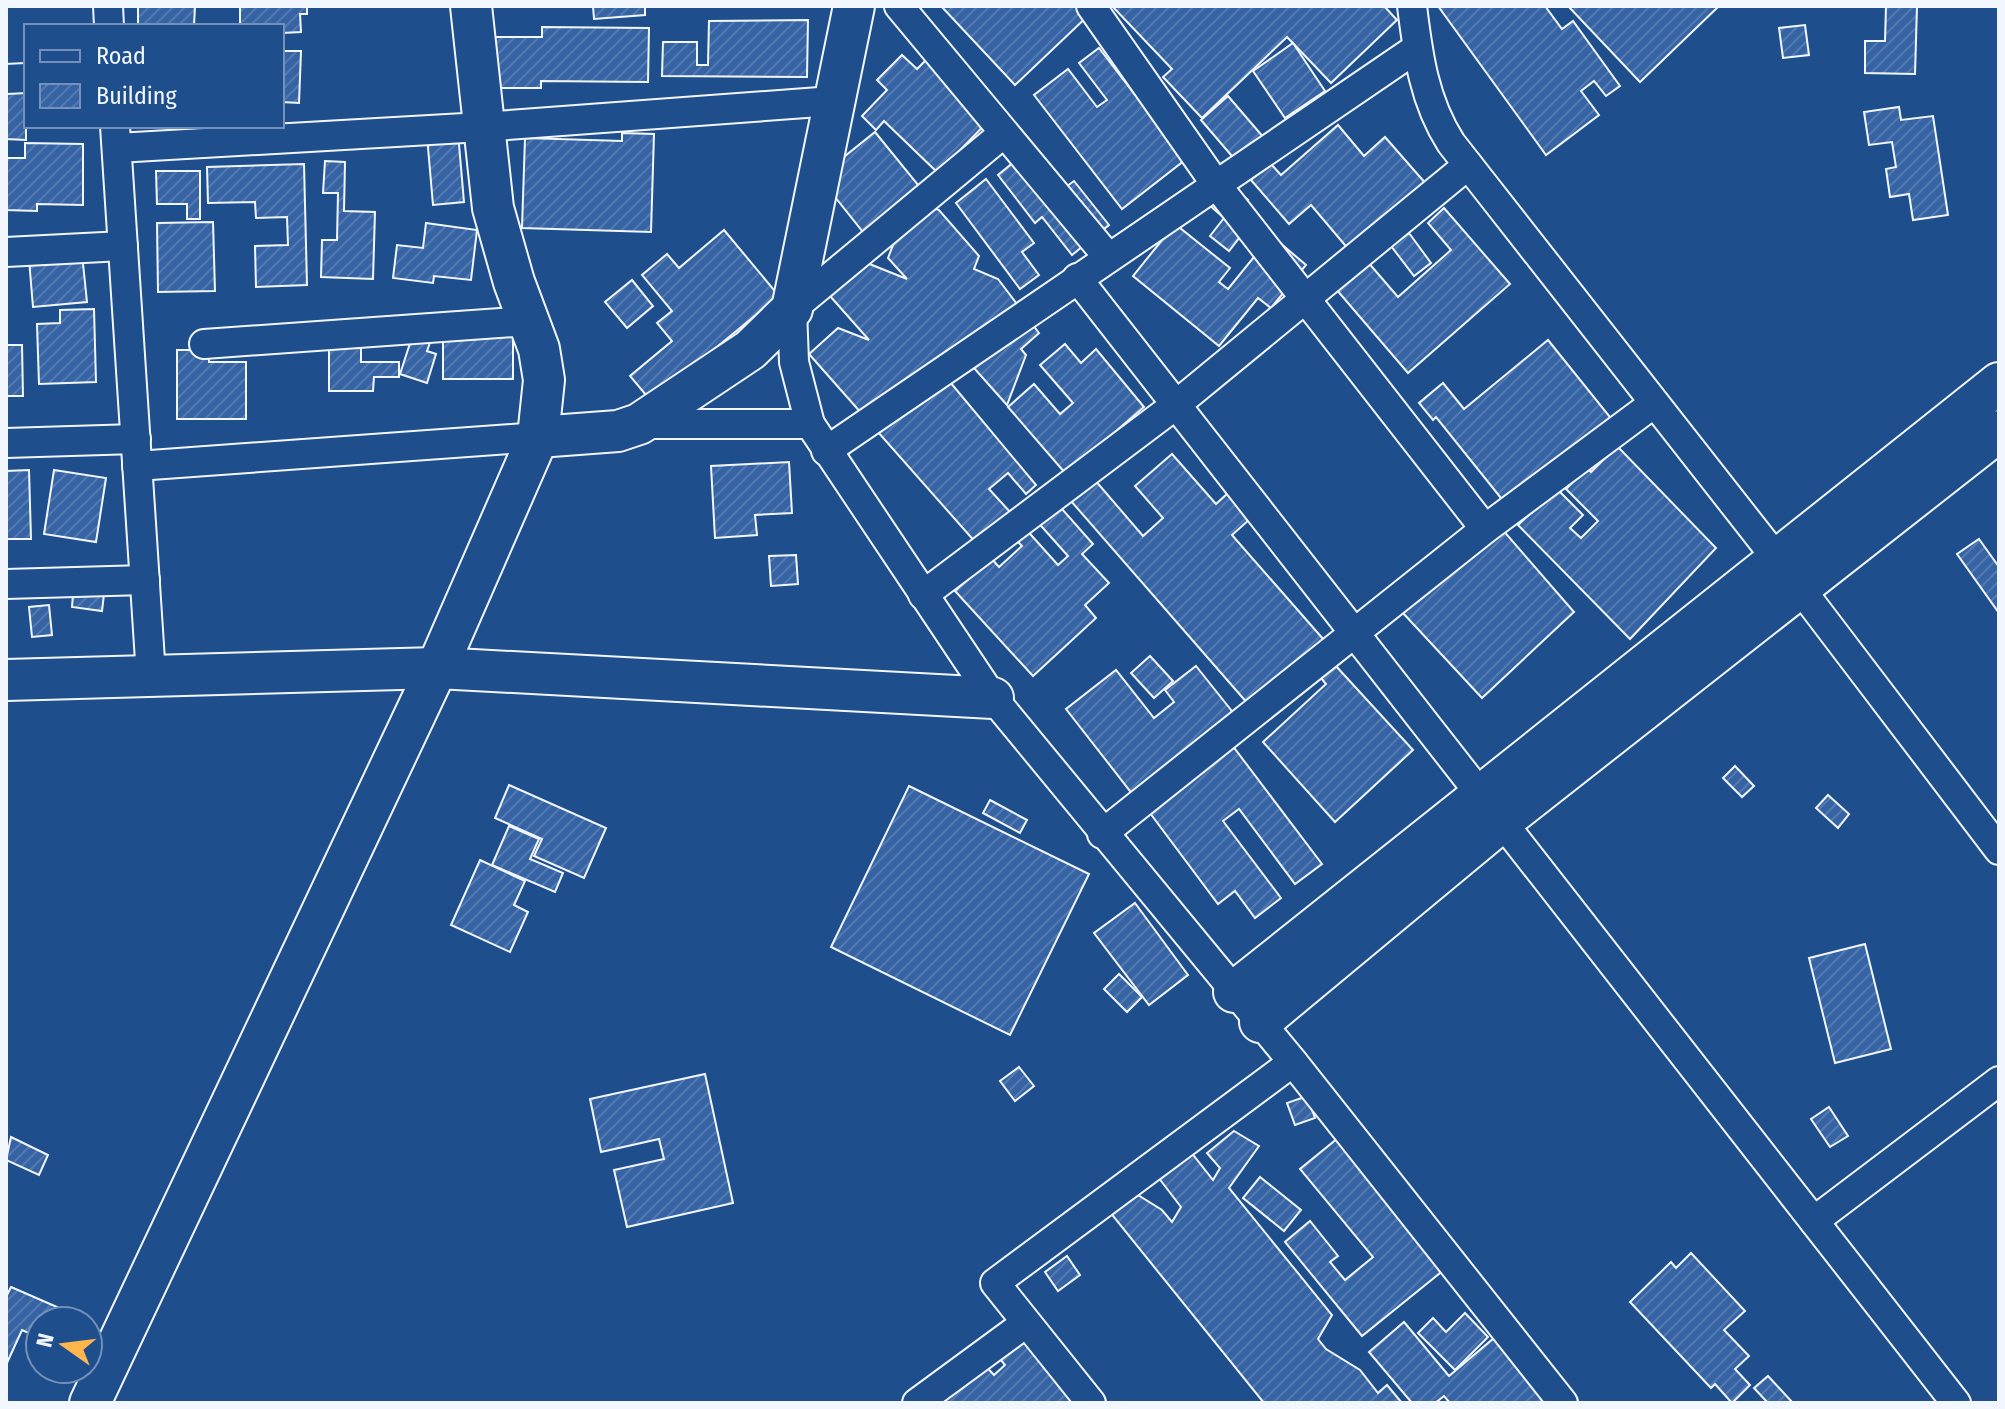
<svg xmlns="http://www.w3.org/2000/svg" width="2005" height="1409" font-family="'Fira Sans Condensed',sans-serif">
  <style>
    .building { fill: url(#building-hatch); stroke: #f2f6ff; stroke-width: 2 }
    .lines { fill: none; stroke-linecap: round; stroke-linejoin: round }
    .street-casing { stroke: #f2f6ff; stroke-width: 32 }
    .secondary-casing { stroke: #f2f6ff; stroke-width: 44 }
    .street { stroke: #1f4e8c; stroke-width: 28 }
    .secondary { stroke: #1f4e8c; stroke-width: 40 }
  </style>
  <defs>
    <pattern id="building-hatch" width="6" height="6" patternUnits="userSpaceOnUse" patternTransform="scale(2)"><rect width="6" height="6" fill="#3563a3"/><path d="M-1 1l2-2M0 6l6-6M5 7l2-2" fill="none" stroke="#537ab1"/></pattern>
  </defs>
  <rect width="100%" height="100%" fill="#1f4e8c"/>
  <!-- building -->
  <g class="building">
    <path d="M 138,6 L 195,6 L 194,26 L 138,26 Z"/>
    <path d="M 240,6 L 307,6 L 307,14 L 300,14 L 301,32 L 282,33 L 282,26 L 240,26 Z"/>
    <path d="M 593,6 L 645,6 L 645,15 L 594,19 Z"/>
    <path d="M 941,6 L 1088,6 L 1093,11 L 1015,85 Z"/>
    <path d="M 1112,6 L 1384,6 L 1397,20 L 1331,83 L 1287,37 L 1202,118 L 1163,77 L 1172,69 Z"/>
    <path d="M 1438,6 L 1545,6 L 1562,29 L 1573,21 L 1620,86 L 1606,96 L 1594,81 L 1581,91 L 1599,115 L 1546,155 Z"/>
    <path d="M 1568,6 L 1719,6 L 1640,82 Z"/>
    <path d="M 1886,6 L 1917,6 L 1915,74 L 1865,73 L 1865,41 L 1885,41 Z"/>
    <path d="M 808,20 L 807,77 L 662,76 L 663,42 L 697,42 L 697,65 L 708,65 L 709,21 Z"/>
    <path d="M 1805,25 L 1809,55 L 1783,58 L 1779,28 Z"/>
    <path d="M 542,27 L 649,28 L 648,82 L 541,81 L 541,88 L 492,88 L 492,37 L 542,37 Z"/>
    <path d="M 1293,43 L 1325,91 L 1285,118 L 1253,71 Z"/>
    <path d="M 938,48 L 1000,109 L 938,173 L 884,121 L 876,130 L 862,116 L 887,90 L 877,80 L 902,55 L 917,69 Z"/>
    <path d="M 1099,48 L 1185,160 L 1122,209 L 1034,95 L 1068,69 L 1097,107 L 1107,100 L 1079,63 Z"/>
    <path d="M 282,51 L 301,51 L 299,103 L 282,102 Z"/>
    <path d="M 6,88 L 26,89 L 26,140 L 6,139 Z"/>
    <path d="M 1228,96 L 1264,138 L 1237,162 L 1201,120 Z"/>
    <path d="M 1899,107 L 1901,120 L 1933,116 L 1948,215 L 1913,220 L 1909,194 L 1890,197 L 1886,169 L 1896,167 L 1892,142 L 1869,145 L 1864,112 Z"/>
    <path d="M 1338,125 L 1364,156 L 1385,137 L 1427,185 L 1350,251 L 1311,205 L 1289,224 L 1251,180 L 1270,163 L 1281,175 Z"/>
    <path d="M 875,132 L 919,186 L 863,232 L 819,177 Z"/>
    <path d="M 458,133 L 464,202 L 433,205 L 427,136 Z"/>
    <path d="M 622,133 L 654,134 L 651,232 L 522,228 L 525,138 L 622,141 Z"/>
    <path d="M 25,143 L 83,144 L 83,205 L 37,204 L 37,211 L 6,210 L 6,158 L 25,158 Z"/>
    <path d="M 1031,148 L 1063,189 L 1074,181 L 1109,225 L 1072,255 L 1042,217 L 1035,223 L 998,175 Z"/>
    <path d="M 325,161 L 345,162 L 344,211 L 375,212 L 373,279 L 321,277 L 322,240 L 337,240 L 338,193 L 323,193 Z"/>
    <path d="M 304,164 L 307,285 L 256,287 L 255,246 L 288,245 L 287,217 L 256,218 L 255,202 L 208,203 L 207,167 Z"/>
    <path d="M 156,171 L 200,171 L 200,219 L 187,219 L 187,204 L 157,204 Z"/>
    <path d="M 986,179 L 1034,243 L 1022,252 L 1039,275 L 1020,289 L 956,203 Z"/>
    <path d="M 1227,183 L 1248,200 L 1234,217 L 1266,231 L 1306,265 L 1271,308 L 1258,298 L 1219,346 L 1133,276 L 1175,224 L 1230,268 L 1219,282 L 1228,289 L 1258,252 L 1240,237 L 1229,251 L 1210,236 L 1224,218 L 1209,205 Z"/>
    <path d="M 921,203 L 939,210 L 979,256 L 974,269 L 998,279 L 1039,333 L 1021,349 L 1026,355 L 1007,405 L 958,350 L 945,376 L 1036,485 L 1026,494 L 1008,473 L 989,489 L 1011,513 L 977,544 L 809,354 L 838,328 L 869,340 L 830,296 L 867,263 L 907,279 L 888,258 L 898,232 Z"/>
    <path d="M 1444,208 L 1510,284 L 1408,373 L 1330,282 L 1361,254 L 1398,297 L 1451,250 L 1428,223 Z"/>
    <path d="M 213,222 L 215,291 L 158,292 L 157,223 Z"/>
    <path d="M 426,223 L 477,230 L 471,280 L 434,276 L 433,283 L 393,278 L 397,245 L 423,248 Z"/>
    <path d="M 724,230 L 779,296 L 651,401 L 630,376 L 672,341 L 657,323 L 672,311 L 642,275 L 667,254 L 679,268 Z"/>
    <path d="M 1409,233 L 1431,263 L 1414,276 L 1391,246 Z"/>
    <path d="M 82,254 L 87,302 L 33,307 L 29,259 Z"/>
    <path d="M 632,280 L 653,306 L 627,328 L 605,302 Z"/>
    <path d="M 94,309 L 96,382 L 39,384 L 37,324 L 60,323 L 60,310 Z"/>
    <path d="M 329,325 L 361,325 L 361,362 L 399,362 L 399,377 L 374,377 L 373,391 L 329,391 Z"/>
    <path d="M 513,325 L 513,379 L 443,379 L 443,326 Z"/>
    <path d="M 414,331 L 432,337 L 427,351 L 436,354 L 427,383 L 400,374 Z"/>
    <path d="M 1548,340 L 1618,427 L 1509,508 L 1436,417 L 1433,420 L 1419,403 L 1443,383 L 1464,409 Z"/>
    <path d="M 1065,344 L 1081,363 L 1096,349 L 1144,407 L 1066,474 L 1008,407 L 1034,384 L 1060,414 L 1073,403 L 1040,365 Z"/>
    <path d="M 6,345 L 22,345 L 23,396 L 6,396 Z"/>
    <path d="M 177,350 L 209,350 L 209,362 L 246,362 L 246,419 L 177,419 Z"/>
    <path d="M 1617,446 L 1716,548 L 1630,639 L 1518,525 L 1557,489 L 1583,515 L 1570,528 L 1581,538 L 1598,521 L 1566,489 L 1587,468 L 1591,472 Z"/>
    <path d="M 1172,454 L 1216,504 L 1228,493 L 1250,519 L 1232,535 L 1324,640 L 1249,705 L 1064,493 L 1088,472 L 1143,536 L 1163,518 L 1135,486 Z"/>
    <path d="M 789,462 L 792,513 L 755,515 L 757,535 L 715,538 L 711,466 Z"/>
    <path d="M 29,470 L 31,539 L 6,539 L 6,471 Z"/>
    <path d="M 54,470 L 106,478 L 96,542 L 44,534 Z"/>
    <path d="M 1054,500 L 1093,544 L 1082,554 L 1109,583 L 1085,605 L 1096,618 L 1033,676 L 955,591 L 991,558 L 999,567 L 1022,546 L 1012,536 L 1023,526 L 1058,565 L 1068,556 L 1034,518 Z"/>
    <path d="M 1495,521 L 1574,612 L 1482,698 L 1402,612 Z"/>
    <path d="M 1979,539 L 1999,567 L 1999,613 L 1957,554 Z"/>
    <path d="M 796,555 L 798,584 L 771,586 L 769,556 Z"/>
    <path d="M 74,582 L 105,586 L 102,611 L 72,607 Z"/>
    <path d="M 49,605 L 52,635 L 32,637 L 29,607 Z"/>
    <path d="M 1150,656 L 1173,681 L 1154,698 L 1131,673 Z"/>
    <path d="M 1335,665 L 1413,750 L 1335,822 L 1263,742 L 1326,684 L 1321,678 Z"/>
    <path d="M 1196,666 L 1239,720 L 1137,800 L 1066,709 L 1116,670 L 1154,718 L 1174,702 L 1165,690 Z"/>
    <path d="M 1229,741 L 1322,864 L 1295,884 L 1239,809 L 1223,821 L 1281,898 L 1255,918 L 1235,891 L 1218,904 L 1144,805 Z"/>
    <path d="M 1735,766 L 1754,786 L 1742,797 L 1723,778 Z"/>
    <path d="M 509,785 L 606,828 L 584,878 L 534,856 L 542,839 L 495,818 Z"/>
    <path d="M 909,786 L 1089,874 L 1010,1035 L 831,947 Z"/>
    <path d="M 1828,795 L 1849,814 L 1838,828 L 1816,808 Z"/>
    <path d="M 990,800 L 1027,820 L 1020,833 L 983,813 Z"/>
    <path d="M 509,826 L 539,839 L 530,859 L 563,873 L 555,892 L 492,865 Z"/>
    <path d="M 480,860 L 525,881 L 514,905 L 528,912 L 510,952 L 451,925 Z"/>
    <path d="M 1135,903 L 1188,975 L 1149,1005 L 1094,933 Z"/>
    <path d="M 1865,944 L 1891,1049 L 1835,1063 L 1809,958 Z"/>
    <path d="M 1119,974 L 1142,997 L 1127,1012 L 1104,989 Z"/>
    <path d="M 1019,1067 L 1034,1086 L 1015,1101 L 1000,1081 Z"/>
    <path d="M 705,1074 L 733,1203 L 627,1227 L 614,1170 L 664,1159 L 659,1139 L 601,1152 L 590,1099 Z"/>
    <path d="M 1307,1096 L 1315,1118 L 1295,1125 L 1287,1103 Z"/>
    <path d="M 1829,1107 L 1848,1136 L 1830,1147 L 1811,1119 Z"/>
    <path d="M 1234,1131 L 1259,1146 L 1229,1188 L 1332,1315 L 1318,1339 L 1326,1349 L 1360,1370 L 1378,1393 L 1387,1385 L 1402,1403 L 1264,1403 L 1109,1211 L 1133,1192 L 1162,1210 L 1172,1222 L 1181,1207 L 1158,1177 L 1190,1151 L 1213,1180 L 1220,1168 L 1207,1153 Z"/>
    <path d="M 1343,1134 L 1450,1265 L 1362,1336 L 1285,1242 L 1310,1221 L 1338,1256 L 1330,1262 L 1345,1280 L 1373,1257 L 1300,1169 Z"/>
    <path d="M 11,1137 L 48,1155 L 39,1175 L 6,1160 Z"/>
    <path d="M 1260,1177 L 1301,1210 L 1284,1231 L 1243,1198 Z"/>
    <path d="M 1691,1253 L 1745,1311 L 1724,1330 L 1749,1356 L 1735,1369 L 1750,1385 L 1732,1403 L 1715,1384 L 1711,1388 L 1630,1302 L 1671,1262 L 1676,1268 Z"/>
    <path d="M 1067,1256 L 1080,1275 L 1058,1291 L 1045,1272 Z"/>
    <path d="M 11,1287 L 64,1310 L 59,1321 L 40,1321 L 40,1338 L 22,1330 L 6,1365 L 6,1297 Z"/>
    <path d="M 1465,1313 L 1488,1337 L 1455,1370 L 1418,1333 L 1433,1318 L 1446,1332 Z"/>
    <path d="M 1404,1322 L 1449,1376 L 1494,1338 L 1548,1403 L 1450,1403 L 1444,1396 L 1435,1403 L 1412,1403 L 1369,1352 Z"/>
    <path d="M 1033,1330 L 1094,1403 L 937,1403 L 979,1359 L 994,1375 L 1005,1365 L 1000,1359 Z"/>
    <path d="M 1768,1376 L 1793,1403 L 1768,1403 L 1754,1388 Z"/>
  </g>
  <g class="lines">
    <defs>
      <g id="street">
        <path d="M 108,6 L 109,26"/>
        <path d="M 899,6 L 1108,257"/>
        <path d="M 1091,6 L 1215,183 L 1485,529"/>
        <path d="M 1412,6 C 1418,55 1424,101 1451,143 L 1799,587 L 1999,850"/>
        <path d="M 6,79 L 26,78"/>
        <path d="M 115,126 L 151,676"/>
        <path d="M 1004,133 L 792,309 L 794,362 L 810,424 L 993,698 L 1293,1062 L 1563,1403"/>
        <path d="M 117,148 L 482,127 L 833,101"/>
        <path d="M 6,252 L 123,246"/>
        <path d="M 1077,278 L 1956,1403"/>
        <path d="M 204,344 L 528,321"/>
        <path d="M 639,424 L 810,424"/>
        <path d="M 6,443 L 136,439"/>
        <path d="M 826,451 L 1417,48"/>
        <path d="M 137,466 L 538,437"/>
        <path d="M 6,584 L 145,580"/>
        <path d="M 923,595 L 1177,404 L 1468,165"/>
        <path d="M 1102,834 L 1485,529 L 1653,404"/>
        <path d="M 1814,1221 L 1999,1081"/>
        <path d="M 917,1403 L 1026,1323"/>
        <path d="M 1091,1403 L 995,1283 L 1293,1062"/>
      </g>
      <g id="secondary">
        <path d="M 538,437 L 618,431 L 639,424 L 750,350 L 792,309 L 854,6"/>
        <path d="M 6,680 L 437,668 L 993,698"/>
        <path d="M 1234,992 L 1999,383"/>
        <path d="M 1260,1022 L 1502,821 L 1999,431"/>
        <path d="M 90,1403 L 437,668 L 538,437 L 544,380 L 539,349 L 514,282 L 493,208 L 471,6"/>
      </g>
    </defs>
    <!-- street casing -->
    <use href="#street" class="street-casing"/>
    <!-- secondary casing -->
    <use href="#secondary" class="secondary-casing"/>
    <!-- street -->
    <use href="#street" class="street"/>
    <!-- secondary -->
    <use href="#secondary" class="secondary"/>
  </g>
  <!-- border -->
  <rect width="2005" height="1409" fill="none" stroke="#f2f6ff" stroke-width="16"/>
  <!-- legend -->
  <rect x="24" y="24" width="260" height="104" fill="#1f4e8c" stroke="#7391ba" stroke-width="2"/>
  <rect x="40" y="50" width="40" height="12" fill="#1f4e8c" stroke="#7391ba" stroke-width="2"/>
  <text x="96" y="64" font-size="24" fill="#f2f6ff">Road</text>
  <rect x="40" y="84" width="40" height="24" fill="url(#building-hatch)" stroke="#7391ba" stroke-width="2"/>
  <text x="96" y="104" font-size="24" fill="#f2f6ff">Building</text>
  <!-- north arrow -->
  <g transform="translate(64 1345) rotate(284)"><circle r="38" fill="#1f4e8c" stroke="#7391ba" stroke-width="2"/>
  <path d="M0-6L14 30L0 20L-14 30Z" fill="#ffb74d"/>
  <text y="-12" font-size="22" font-weight="bold" text-anchor="middle" fill="#f2f6ff">N</text>
  </g>
</svg>
